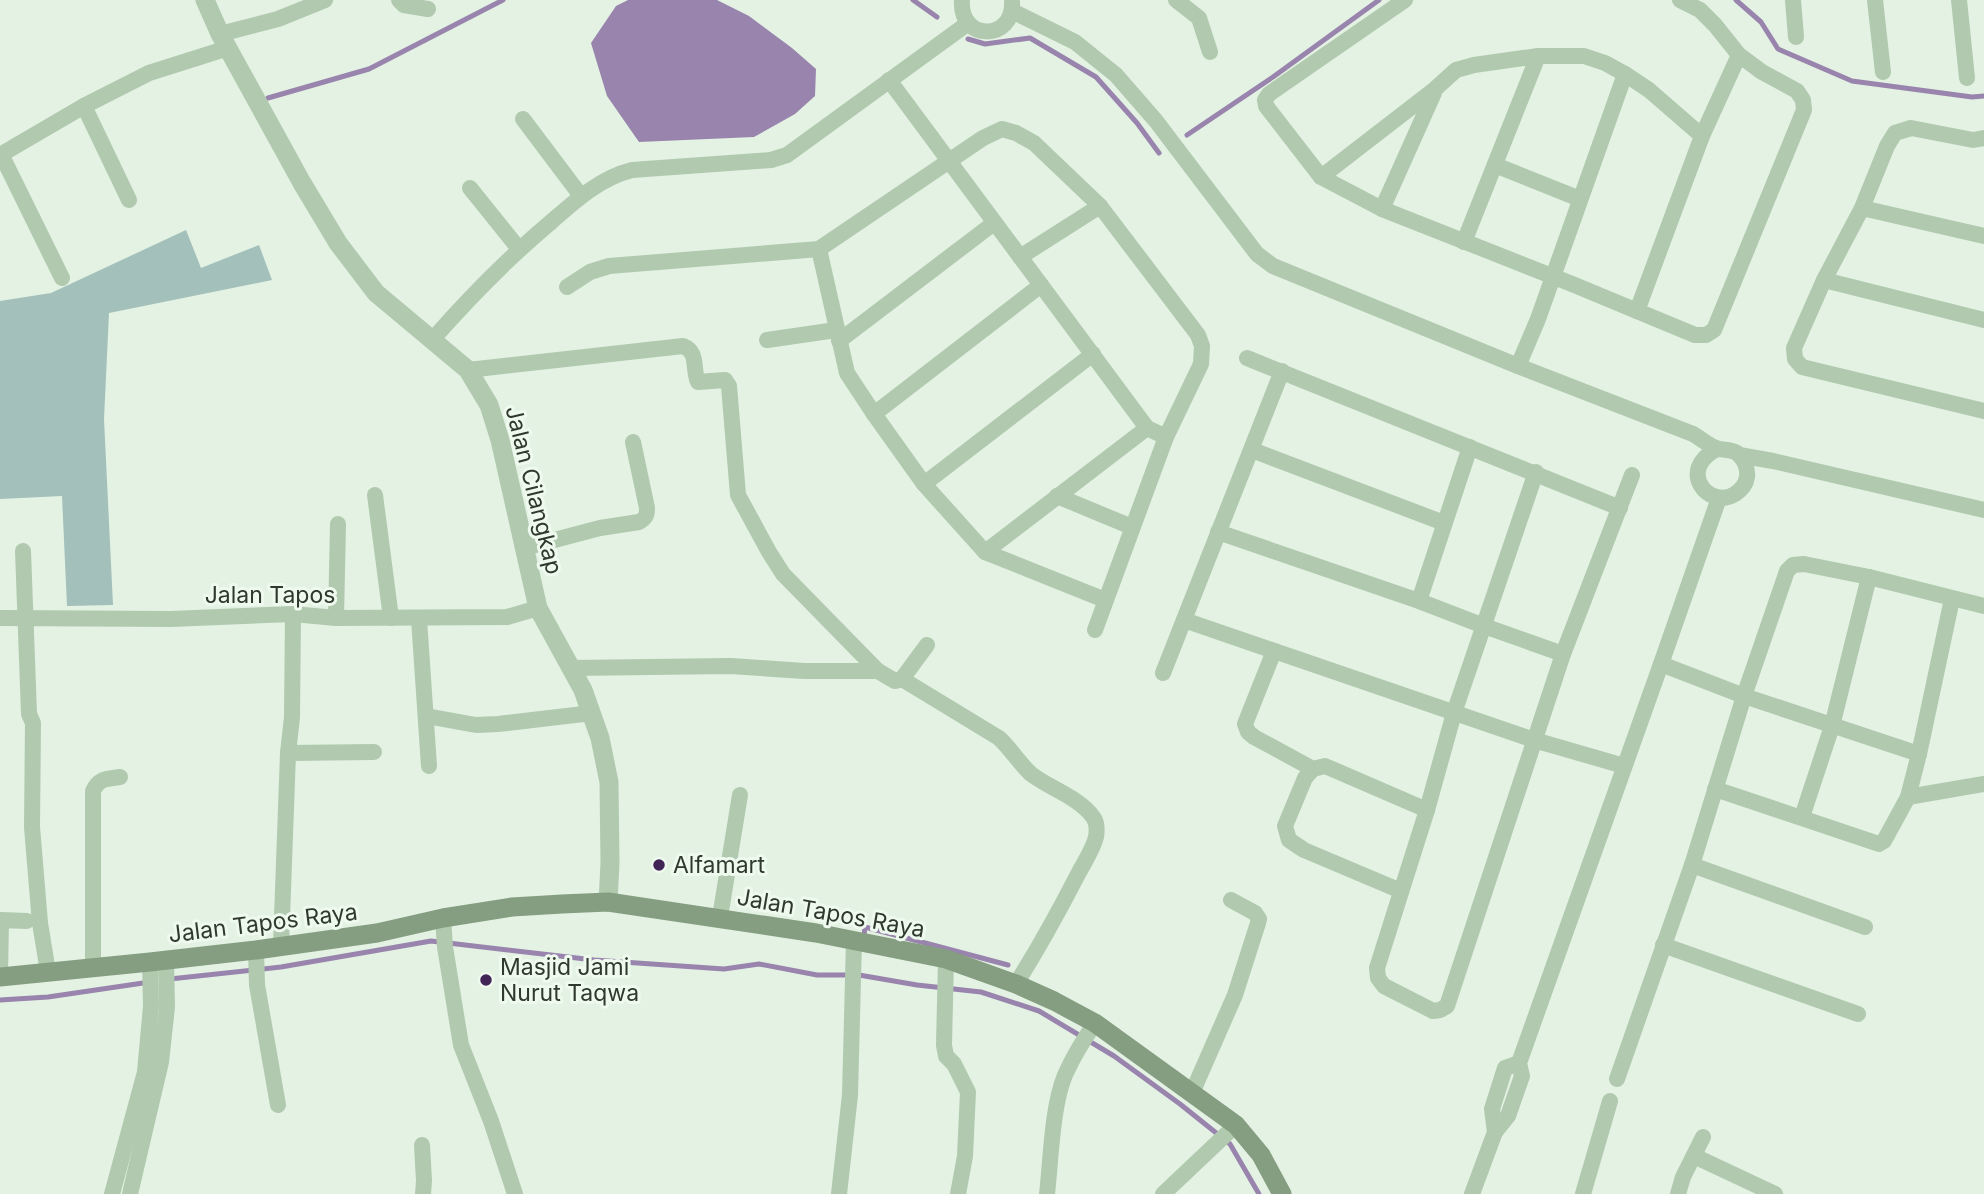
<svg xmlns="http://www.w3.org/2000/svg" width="1984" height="1194" font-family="Inter,sans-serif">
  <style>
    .green { fill: #a3c0bb }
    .water { fill: #9984ad }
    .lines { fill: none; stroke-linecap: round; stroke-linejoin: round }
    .stream { stroke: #9984ad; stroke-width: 5 }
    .minor { stroke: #b1c9af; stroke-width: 16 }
    .tertiary { stroke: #b1c9af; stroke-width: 19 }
    .secondary { stroke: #859d80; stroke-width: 19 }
    .poi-dot { fill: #412557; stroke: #effaef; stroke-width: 2.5 }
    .labels { text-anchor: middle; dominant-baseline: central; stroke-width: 6; stroke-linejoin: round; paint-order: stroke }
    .street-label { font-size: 23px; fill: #2f392c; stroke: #effaef }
    .poi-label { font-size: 23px; fill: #2f392c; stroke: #effaef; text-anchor: start }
  </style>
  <rect width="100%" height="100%" fill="#e3f2e3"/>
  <!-- green -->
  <path class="green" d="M 186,230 L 201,268 L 259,245 L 272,280 L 109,313 L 104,419 L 113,605 L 67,606 L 62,496 L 0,499 L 0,301 L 51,293 Z"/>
  <!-- water -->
  <path class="water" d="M 628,0 L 717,0 L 749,16 L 792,48 L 816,69 L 815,96 L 795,114 L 754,137 L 639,142 L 607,96 L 591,43 L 616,6 Z"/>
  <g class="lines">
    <!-- stream -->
    <g class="stream">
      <path d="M 913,0 L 937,17"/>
      <path d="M 1736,0 L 1761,22 L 1778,49 L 1852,81 L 1972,97 L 1984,96"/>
      <path d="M 968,39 L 985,44 L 1030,38 L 1096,77 L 1137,123 L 1159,153"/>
      <path d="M 268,98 L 369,69 L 503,0"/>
      <path d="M 1187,135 L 1273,77 L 1379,0"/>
      <path d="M 864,935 L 865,927 L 1008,965"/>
      <path d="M 170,979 L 281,967 L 431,941 L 594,960 L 724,969 L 759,964 L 817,975 L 859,975 L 917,985 L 981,992 L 1039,1011 L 1114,1056 L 1180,1104 L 1230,1144 L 1259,1194"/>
      <path d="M 0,1000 L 48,997 L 150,982"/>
    </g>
    <!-- minor -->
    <g class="minor">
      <path d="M 399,0 L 404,5 L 428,9"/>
      <path d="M 962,0 C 959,42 1014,41 1012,2"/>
      <path d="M 1176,0 L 1199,18 L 1210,52"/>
      <path d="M 1405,0 L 1269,94 L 1265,100 L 1266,106 L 1321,177 L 1382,209 L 1572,284 L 1695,335 L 1706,335 L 1714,330 L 1804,110 L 1803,100 L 1797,91 L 1762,72 L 1739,55 L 1715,25 L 1700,10 L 1680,0"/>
      <path d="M 1793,0 L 1796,37"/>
      <path d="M 1875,0 L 1883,72"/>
      <path d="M 1959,0 L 1967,78"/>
      <path d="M 1012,11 L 1075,42 L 1116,75 L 1156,121 L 1257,254 L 1273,266 L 1518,366 L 1693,434 C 1700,438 1708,445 1716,448 C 1724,451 1729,448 1737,453 C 1744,459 1748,468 1747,477 C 1746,484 1741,490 1735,494 C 1709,510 1676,470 1717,449"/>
      <path d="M 220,34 L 278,19 L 325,0"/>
      <path d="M 889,80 L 1147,428 L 1166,437"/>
      <path d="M 84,106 L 129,200"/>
      <path d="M 523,119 L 581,196"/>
      <path d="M 1984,138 L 1973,140 L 1911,128 L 1895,133 L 1887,146 L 1862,208 L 1824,280 L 1794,348 L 1795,359 L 1802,367 L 1984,411"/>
      <path d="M 1,154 L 62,278"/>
      <path d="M 0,155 L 84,106 L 149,73 L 228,48"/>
      <path d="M 1495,165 L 1580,199"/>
      <path d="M 1321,177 L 1435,89 L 1456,70 L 1474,65 L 1538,56 L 1584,56 L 1605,63 L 1625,74 L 1649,90 L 1702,136"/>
      <path d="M 470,188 L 519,249"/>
      <path d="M 1862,208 L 1984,236"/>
      <path d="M 1382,209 L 1434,93"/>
      <path d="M 1464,242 L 1538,56"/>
      <path d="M 819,249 L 847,373 L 874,414 L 924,484 L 985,552 L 1105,600"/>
      <path d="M 1020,257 L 1100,206"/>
      <path d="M 1824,280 L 1984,320"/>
      <path d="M 567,287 L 590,272 L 609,266 L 819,249 L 983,138 L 1002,129 L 1016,133 L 1034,143 L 1100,206 L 1198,335 L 1202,346 L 1201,364 L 1166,437 L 1095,630"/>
      <path d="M 1637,311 L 1702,136 L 1739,55"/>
      <path d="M 432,340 C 469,298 508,258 551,222 C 575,201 600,178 632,170 L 771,160 L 787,155 L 967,24"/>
      <path d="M 767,340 L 836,330"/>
      <path d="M 839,341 L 994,223"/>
      <path d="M 1247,358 L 1620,508"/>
      <path d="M 1518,366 L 1538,319 L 1625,74"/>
      <path d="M 468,370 L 683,346 C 699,352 692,369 698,382 L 725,380 L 729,386 L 738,495 L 769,552 L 783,574 L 878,671 L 895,681 L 902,679 L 927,645"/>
      <path d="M 874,414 L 1041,285"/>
      <path d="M 1252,450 L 1444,523"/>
      <path d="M 1739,455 L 1773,461 L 1984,510"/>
      <path d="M 1536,472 L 1454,713 L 1427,810 L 1377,968 L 1378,978 L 1384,986 L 1433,1011 L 1440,1010 L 1447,1006 L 1563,654 L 1632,475"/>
      <path d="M 924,484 L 1093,354"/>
      <path d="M 375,495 L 391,618"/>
      <path d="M 1057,496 L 1132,527"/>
      <path d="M 1218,532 L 1419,601 L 1484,626 L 1563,654"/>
      <path d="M 524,548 L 600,528 L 639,522 C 646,518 647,515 647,508 L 633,442"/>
      <path d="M 23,551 L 29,714 L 33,723 L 32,827 L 40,923 L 48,972"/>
      <path d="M 985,552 L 1147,428"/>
      <path d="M 1419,601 L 1470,447"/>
      <path d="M 0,618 L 171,619 L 293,614 L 336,618 L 507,617 L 538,608"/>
      <path d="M 336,618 L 338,524"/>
      <path d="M 419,619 L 429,766"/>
      <path d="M 1184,620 L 1534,740 L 1624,766"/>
      <path d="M 1274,651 L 1245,724 L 1248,732 L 1254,737 L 1313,769"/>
      <path d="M 1661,664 L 1744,696 L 1919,754"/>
      <path d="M 570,668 L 731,666 L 804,671 L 878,671"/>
      <path d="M 1163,673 L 1282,371"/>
      <path d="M 902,679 L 999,738 C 1011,749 1019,763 1031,774 C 1049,788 1080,798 1093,817 C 1097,822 1097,831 1096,837 C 1093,850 1083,864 1077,876 C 1058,913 1038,949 1016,984"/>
      <path d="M 426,716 L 476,725 L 498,724 L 592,713"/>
      <path d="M 288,753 L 374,752"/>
      <path d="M 1715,789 L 1879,844 L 1884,841 L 1908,797 L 1919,754 L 1952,599"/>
      <path d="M 1908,797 L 1984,784"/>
      <path d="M 1802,817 L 1832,726 L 1869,577"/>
      <path d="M 1692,865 L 1865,927"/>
      <path d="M 1401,891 L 1304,850 L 1289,840 L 1285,826 L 1305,778 L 1313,769 L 1325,766 L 1427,810"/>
      <path d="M 720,917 L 740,795"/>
      <path d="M 443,918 L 445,947 L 461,1045 L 491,1121 L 515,1194"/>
      <path d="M 281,945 L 288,753 L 292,717 L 293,614"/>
      <path d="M 1663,945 L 1858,1014"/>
      <path d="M 256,950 L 257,985 L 278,1105"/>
      <path d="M 946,959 L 944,1045 L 946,1056 L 954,1064 L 968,1092 L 965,1156 L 958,1194"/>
      <path d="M 93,968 L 93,791 C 99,778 107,779 120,777"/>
      <path d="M 0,977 L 1,920 L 27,921"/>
      <path d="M 1617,1079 L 1692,865 L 1744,696 L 1787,571 L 1793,565 L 1804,564 L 1869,577 L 1984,606"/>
      <path d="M 1192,1093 L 1235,995 L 1258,923 L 1259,919 L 1255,913 L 1231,900"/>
      <path d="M 1495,1132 L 1492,1109 L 1505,1068 L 1519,1063"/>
      <path d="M 422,1145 L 424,1181 L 423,1194"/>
      <path d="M 1694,1156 L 1775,1194"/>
      <path d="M 112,1194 L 145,1072 L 151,1006 L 150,962"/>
      <path d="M 130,1194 L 161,1062 L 167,1007 L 166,960"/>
      <path d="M 839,1194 L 850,1095 L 854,940"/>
      <path d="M 1047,1194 C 1051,1159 1052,1106 1065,1075 C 1073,1057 1084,1039 1095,1023"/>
      <path d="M 1163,1194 L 1236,1125"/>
      <path d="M 1472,1194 L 1495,1132 L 1508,1116 L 1522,1076 L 1519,1063 L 1661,664 L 1719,498"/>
      <path d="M 1583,1194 L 1610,1101"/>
      <path d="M 1678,1194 L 1683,1177 L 1703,1137"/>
    </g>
    <!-- tertiary -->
    <path class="tertiary" d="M 205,0 L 220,34 L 302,183 L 338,243 L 376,293 L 468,370 L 489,405 L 500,440 L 538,608 L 583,690 L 600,738 L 609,782 L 610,863 L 608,902"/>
    <!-- secondary -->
    <path class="secondary" d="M 0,977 L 150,962 L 256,950 L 377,933 L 443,918 L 512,907 L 562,904 L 608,902 L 816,933 L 946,959 L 1016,984 L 1054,1001 L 1095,1023 L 1236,1125 L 1261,1155 L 1282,1194"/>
  </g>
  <!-- markers -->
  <g class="poi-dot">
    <circle cx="659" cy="865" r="7"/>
    <circle cx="486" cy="980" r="7"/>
  </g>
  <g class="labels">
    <!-- street labels -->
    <g class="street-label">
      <text transform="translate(534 490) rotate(76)">Jalan Cilangkap</text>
      <text x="270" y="595">Jalan Tapos</text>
      <text transform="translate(831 913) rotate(10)">Jalan Tapos Raya</text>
      <text transform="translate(263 923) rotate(-7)">Jalan Tapos Raya</text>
    </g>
    <!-- poi labels -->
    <g class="poi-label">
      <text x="673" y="865">Alfamart</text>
      <text x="500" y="967">Masjid Jami<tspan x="500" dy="26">Nurut Taqwa</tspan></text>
    </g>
  </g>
</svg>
